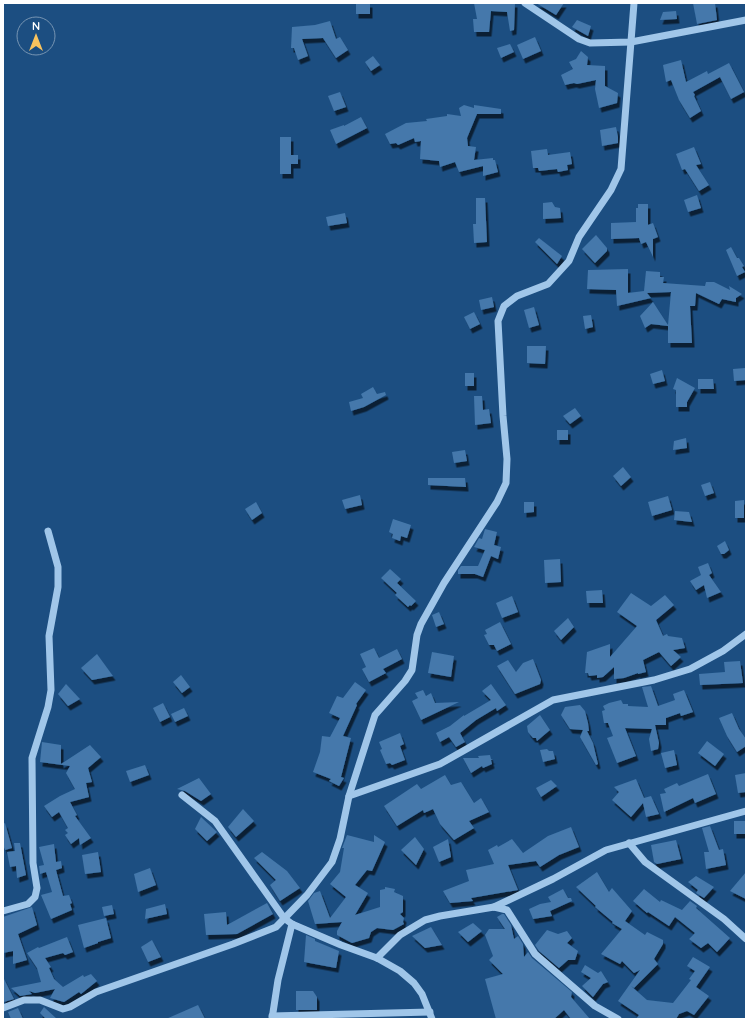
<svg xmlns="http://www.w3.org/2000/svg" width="749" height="1022" font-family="Quicksand,sans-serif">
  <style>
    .building { fill: #4478ab; filter: url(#shadow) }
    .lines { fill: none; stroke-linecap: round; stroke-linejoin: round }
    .minor { stroke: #a0c6e9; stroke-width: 7 }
  </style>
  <defs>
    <filter id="shadow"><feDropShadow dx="2.5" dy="4.5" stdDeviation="0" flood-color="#0009"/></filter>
  </defs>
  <rect width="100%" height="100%" fill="#1c4e81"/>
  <!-- building -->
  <g class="building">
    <rect x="356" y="3" width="14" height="11"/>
    <path d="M 474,3 L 515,3 L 514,30 L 510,31 L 507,12 L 491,11 L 489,32 L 474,32 L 473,19 L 477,19 Z"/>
    <path d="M 536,3 L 564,3 L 556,15 Z"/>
    <path d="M 693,3 L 715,3 L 717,20 L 697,24 Z"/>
    <path d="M 676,11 L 677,19 L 660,20 L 663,12 Z"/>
    <path d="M 577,20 L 591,26 L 588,36 L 572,27 Z"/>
    <path d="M 330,21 L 336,39 L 340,37 L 348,50 L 336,58 L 323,38 L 302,39 L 308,56 L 298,60 L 294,48 L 291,48 L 292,27 L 315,25 Z"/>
    <path d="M 535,37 L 541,51 L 523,59 L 517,45 Z"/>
    <path d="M 510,44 L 514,52 L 501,58 L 497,48 Z"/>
    <path d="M 581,51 L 588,57 L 587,65 L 605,66 L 605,86 L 618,93 L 617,103 L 599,108 L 595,89 L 596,80 L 577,84 L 574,83 L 565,85 L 561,75 L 573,69 L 569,62 L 576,59 Z"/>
    <path d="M 373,56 L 380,65 L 371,71 L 365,62 Z"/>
    <path d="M 681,60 L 686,82 L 707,71 L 708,74 L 729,63 L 744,92 L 731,99 L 720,77 L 693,92 L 695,95 L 694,96 L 701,111 L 690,118 L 679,100 L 671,80 L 666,82 L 663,65 Z"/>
    <path d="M 340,92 L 346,107 L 334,111 L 328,96 Z"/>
    <path d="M 464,105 L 474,108 L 474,105 L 501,109 L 501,114 L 477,114 L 467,138 L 468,146 L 476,147 L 474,160 L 493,158 L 493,160 L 495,160 L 498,172 L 483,176 L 483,166 L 459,172 L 455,162 L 440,167 L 439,161 L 420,159 L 421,141 L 415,142 L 414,138 L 398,145 L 396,143 L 390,144 L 385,134 L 406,123 L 427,121 L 426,119 L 447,116 L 447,114 L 461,116 L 459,108 Z"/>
    <path d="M 361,117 L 367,128 L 336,144 L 330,130 L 344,125 L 344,126 Z"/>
    <path d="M 616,127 L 618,137 L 618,143 L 602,146 L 600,130 Z"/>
    <path d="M 280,137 L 291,137 L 291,155 L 298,155 L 298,164 L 291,164 L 291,174 L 280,174 Z"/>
    <path d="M 694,147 L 701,164 L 696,165 L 709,185 L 699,191 L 685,169 L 682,170 L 676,154 Z"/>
    <path d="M 547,149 L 548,155 L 570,152 L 572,164 L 567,165 L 568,170 L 558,172 L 557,169 L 539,171 L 538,168 L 533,168 L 531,151 Z"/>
    <path d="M 697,195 L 701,208 L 688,212 L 684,200 Z"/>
    <path d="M 476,198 L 485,198 L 487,242 L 474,243 L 473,224 L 476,224 Z"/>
    <path d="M 552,202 L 555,207 L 560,208 L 561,218 L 543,219 L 543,203 Z"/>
    <path d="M 638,204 L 648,204 L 648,225 L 653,223 L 658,237 L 653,239 L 653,257 L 646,242 L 641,244 L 639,238 L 611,239 L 611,223 L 636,222 L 636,208 L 638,208 Z"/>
    <path d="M 345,213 L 347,223 L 328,226 L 326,217 Z"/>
    <path d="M 596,235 L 607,248 L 607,251 L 595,263 L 582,249 Z"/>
    <path d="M 539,238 L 562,256 L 557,264 L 535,242 Z"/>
    <path d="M 731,247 L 737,258 L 739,258 L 744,266 L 742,267 L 745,272 L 737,276 L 726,250 Z"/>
    <path d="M 628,269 L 628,293 L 644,291 L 646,271 L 660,272 L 660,277 L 664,277 L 663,283 L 705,286 L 706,282 L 714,282 L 730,290 L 729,286 L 742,294 L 736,298 L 736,302 L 722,299 L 719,304 L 696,293 L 695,306 L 690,306 L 692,343 L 668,343 L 668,326 L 651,324 L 645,328 L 640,316 L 653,302 L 668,325 L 671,292 L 647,293 L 651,298 L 617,306 L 616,290 L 587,289 L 588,270 Z"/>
    <path d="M 492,297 L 494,307 L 481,310 L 479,300 Z"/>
    <path d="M 534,307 L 539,325 L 529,328 L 524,310 Z"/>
    <path d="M 474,312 L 480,324 L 470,329 L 464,317 Z"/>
    <path d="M 591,315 L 593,327 L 585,329 L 583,316 Z"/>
    <path d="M 527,346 L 546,346 L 545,364 L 527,363 Z"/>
    <path d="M 745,368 L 746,380 L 734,381 L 733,369 Z"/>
    <path d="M 662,370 L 665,381 L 653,384 L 650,374 Z"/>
    <rect x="465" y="373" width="9" height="13"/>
    <path d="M 677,378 L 695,388 L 687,402 L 687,407 L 676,407 L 676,390 L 673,389 Z"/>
    <path d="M 698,379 L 713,379 L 714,389 L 698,389 Z"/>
    <path d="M 373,387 L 377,394 L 385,392 L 386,395 L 364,407 L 351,411 L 349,402 L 363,398 L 361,394 Z"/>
    <path d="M 474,396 L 482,396 L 483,410 L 489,409 L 491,423 L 475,425 Z"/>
    <path d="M 575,408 L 581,416 L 570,424 L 563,416 Z"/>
    <rect x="557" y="430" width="11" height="10"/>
    <path d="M 686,438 L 687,448 L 673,450 L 674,441 Z"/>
    <path d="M 465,450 L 467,461 L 454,463 L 452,452 Z"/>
    <path d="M 623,467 L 631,477 L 621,486 L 613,476 Z"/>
    <path d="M 428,478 L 465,478 L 466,487 L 428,485 Z"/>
    <path d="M 710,482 L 714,493 L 705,496 L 701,485 Z"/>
    <path d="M 360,495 L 362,505 L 345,509 L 342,500 Z"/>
    <path d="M 668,496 L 672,510 L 652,516 L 648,502 Z"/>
    <path d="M 744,500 L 744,518 L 735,518 L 735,501 Z"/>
    <path d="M 256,502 L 262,513 L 252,520 L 245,509 Z"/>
    <path d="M 524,502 L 534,502 L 534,512 L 524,513 Z"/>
    <path d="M 675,511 L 689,512 L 692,522 L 674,520 Z"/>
    <path d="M 393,519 L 411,525 L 407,538 L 401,536 L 400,541 L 392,538 L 393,534 L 389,532 Z"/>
    <path d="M 485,529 L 497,532 L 494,545 L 501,547 L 498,559 L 491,556 L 483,577 L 475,574 L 458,574 L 458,570 L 461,566 L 478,566 L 485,550 L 474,547 L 479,538 L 482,539 Z"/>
    <path d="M 725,541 L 729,550 L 724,554 L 721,554 L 717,546 Z"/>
    <path d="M 560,559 L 561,582 L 545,583 L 544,560 Z"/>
    <path d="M 708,563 L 712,573 L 709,575 L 721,592 L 707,598 L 704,585 L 696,590 L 690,581 L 701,575 L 698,567 Z"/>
    <path d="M 390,569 L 401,579 L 397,583 L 416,601 L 411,606 L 410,605 L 408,607 L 395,595 L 397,593 L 381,578 Z"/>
    <path d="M 602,590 L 603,603 L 587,603 L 586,591 Z"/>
    <path d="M 631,593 L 651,606 L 665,595 L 674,605 L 656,620 L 663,636 L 667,634 L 668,636 L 682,638 L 685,648 L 673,650 L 681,657 L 671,666 L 659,652 L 643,660 L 646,672 L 638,674 L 638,673 L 624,678 L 614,679 L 614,667 L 603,677 L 597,678 L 597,675 L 589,676 L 588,673 L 585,673 L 587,652 L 610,644 L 610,657 L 637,626 L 617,612 Z"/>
    <path d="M 512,596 L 518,612 L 502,618 L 496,603 Z"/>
    <path d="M 439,612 L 444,624 L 436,627 L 432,615 Z"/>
    <path d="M 568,618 L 574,627 L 561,640 L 554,631 Z"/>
    <path d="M 500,622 L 511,644 L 497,651 L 494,645 L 489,645 L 484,635 L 487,634 L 485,630 Z"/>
    <path d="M 374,648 L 379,658 L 397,649 L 402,659 L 383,669 L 386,673 L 369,682 L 362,669 L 366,667 L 360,654 Z"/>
    <path d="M 432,652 L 454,656 L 451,677 L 428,673 Z"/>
    <path d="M 97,654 L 113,676 L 92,680 L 81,668 Z"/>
    <path d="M 533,659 L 541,680 L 540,684 L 515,694 L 497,666 L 508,660 L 516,672 L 523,663 Z"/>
    <path d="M 740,661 L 743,683 L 700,685 L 699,674 L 725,672 L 724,662 Z"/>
    <path d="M 181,675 L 190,687 L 182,693 L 173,682 Z"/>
    <path d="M 355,682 L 366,690 L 356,704 L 357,705 L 343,736 L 351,738 L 341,777 L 344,778 L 339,786 L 329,781 L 331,779 L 313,772 L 320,752 L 322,736 L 330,737 L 340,718 L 329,713 L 337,696 L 343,698 Z"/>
    <path d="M 66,684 L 80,699 L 68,706 L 58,694 Z"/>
    <path d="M 491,684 L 506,705 L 497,711 L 496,708 L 476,720 L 460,733 L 465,742 L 456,747 L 449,737 L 440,742 L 436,733 L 450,726 L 464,715 L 464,716 L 491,700 L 482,691 Z"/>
    <path d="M 651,686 L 658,706 L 675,700 L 673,694 L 684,690 L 693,712 L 681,716 L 680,713 L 666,718 L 666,725 L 655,725 L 659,743 L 658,749 L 651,751 L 649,739 L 652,729 L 625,728 L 636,756 L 617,763 L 607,738 L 613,736 L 608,723 L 604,723 L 602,711 L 605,710 L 603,706 L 609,703 L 621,700 L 623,704 L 628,704 L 628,706 L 648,707 L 642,687 Z"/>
    <path d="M 423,690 L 426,696 L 431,693 L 435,703 L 459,702 L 421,720 L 412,701 L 418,698 L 415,693 Z"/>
    <path d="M 163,703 L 170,717 L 160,722 L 153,708 Z"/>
    <path d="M 580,705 L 585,711 L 588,723 L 589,731 L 587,731 L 593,743 L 598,764 L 596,765 L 580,737 L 583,730 L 570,729 L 561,715 L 565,707 Z"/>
    <path d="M 184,708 L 188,716 L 175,722 L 171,714 Z"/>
    <path d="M 732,713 L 739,729 L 746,739 L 746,746 L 737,752 L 727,736 L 719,718 Z"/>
    <path d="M 540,715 L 550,730 L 537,741 L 536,738 L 533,738 L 528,732 L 527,726 Z"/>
    <path d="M 400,733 L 404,744 L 400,746 L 405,760 L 392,765 L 390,763 L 386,764 L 380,750 L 382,749 L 379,742 Z"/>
    <path d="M 707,741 L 724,754 L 715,766 L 698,753 Z"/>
    <path d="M 42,742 L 61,745 L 61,764 L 90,745 L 101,757 L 88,768 L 92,782 L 86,783 L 89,797 L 70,802 L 77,815 L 75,816 L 91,838 L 80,845 L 79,838 L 71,844 L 65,835 L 68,833 L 65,830 L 68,828 L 59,812 L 52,817 L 44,806 L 60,796 L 75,789 L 66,773 L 70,766 L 40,762 Z"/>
    <path d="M 547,749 L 549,751 L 553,751 L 555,759 L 543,762 L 540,750 Z"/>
    <path d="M 674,750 L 677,765 L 665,768 L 661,753 Z"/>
    <path d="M 490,755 L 491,759 L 493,759 L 491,760 L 492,764 L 483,768 L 482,766 L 471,773 L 463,758 L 479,758 L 478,756 Z"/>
    <path d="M 145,765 L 149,775 L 130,782 L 126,771 Z"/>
    <path d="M 746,773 L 746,792 L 738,793 L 735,775 Z"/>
    <path d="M 708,774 L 716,794 L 695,803 L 693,798 L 664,812 L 660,794 L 666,793 L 664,789 L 677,783 L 679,786 Z"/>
    <path d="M 445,775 L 451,785 L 461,782 L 474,803 L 481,798 L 489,812 L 469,821 L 474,828 L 454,840 L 440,824 L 433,809 L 424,813 L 423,810 L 397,826 L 384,806 L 417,784 L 421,789 Z"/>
    <path d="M 199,778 L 211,794 L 201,801 L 185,791 L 177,789 Z"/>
    <path d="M 636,779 L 644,798 L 651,796 L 659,814 L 646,817 L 643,803 L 631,817 L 612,800 L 619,792 L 614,787 Z"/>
    <path d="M 551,780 L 557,786 L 541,797 L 536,788 Z"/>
    <path d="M 243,809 L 254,821 L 236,837 L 228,827 Z"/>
    <path d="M 201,817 L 217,832 L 207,841 L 195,829 Z"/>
    <rect x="734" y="821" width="12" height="13"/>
    <path d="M 5,823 L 12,848 L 5,850 L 3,845 L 3,824 Z"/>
    <path d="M 710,826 L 719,850 L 723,849 L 726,865 L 706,869 L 704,852 L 709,852 L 702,828 Z"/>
    <path d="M 571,827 L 579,847 L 559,855 L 540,867 L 536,861 L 508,865 L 518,890 L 471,898 L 473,901 L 450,903 L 443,891 L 469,881 L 466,870 L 494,864 L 488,850 L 497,845 L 498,847 L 512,839 L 523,853 L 548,836 Z"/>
    <path d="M 347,835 L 374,842 L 374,835 L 385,842 L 372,871 L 367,870 L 355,885 L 368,893 L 355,915 L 380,907 L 380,890 L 385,889 L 385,887 L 395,889 L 394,892 L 403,896 L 403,912 L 400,914 L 404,918 L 403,922 L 404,924 L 393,930 L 377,928 L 371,932 L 369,938 L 352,943 L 337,935 L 337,931 L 342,922 L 315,924 L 308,901 L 314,893 L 320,891 L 330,918 L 346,897 L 330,884 L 340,872 L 344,848 L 342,848 Z"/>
    <path d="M 415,837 L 424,849 L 416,865 L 401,850 Z"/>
    <path d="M 448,839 L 451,857 L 439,862 L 433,847 Z"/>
    <path d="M 676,840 L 681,859 L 657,864 L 654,862 L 651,845 Z"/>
    <path d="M 14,843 L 20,843 L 26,875 L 17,878 L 16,866 L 10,867 L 7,852 L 15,851 Z"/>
    <path d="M 54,844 L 56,862 L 61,861 L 62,868 L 56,870 L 63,896 L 69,895 L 72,903 L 70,904 L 72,910 L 51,919 L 41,895 L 52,892 L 46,872 L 40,874 L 39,866 L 44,865 L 39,847 Z"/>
    <path d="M 98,852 L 101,872 L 85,874 L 82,855 Z"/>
    <path d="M 262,852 L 287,871 L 300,888 L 280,901 L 270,885 L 276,880 L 254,858 Z"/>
    <path d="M 150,868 L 156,885 L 138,892 L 134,874 Z"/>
    <path d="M 597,872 L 609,892 L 612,888 L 632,911 L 625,921 L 645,935 L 647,932 L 663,940 L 663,944 L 654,959 L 658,964 L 634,988 L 631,986 L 647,1000 L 673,1003 L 691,980 L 689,979 L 695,971 L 687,966 L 693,957 L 710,967 L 696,987 L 709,996 L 694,1015 L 687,1011 L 679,1014 L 676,1019 L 636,1019 L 639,1015 L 618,1001 L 640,970 L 634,973 L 622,961 L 620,964 L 601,954 L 622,929 L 612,923 L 613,922 L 595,907 L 596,906 L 576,887 Z"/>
    <path d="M 746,872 L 746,899 L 730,891 Z"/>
    <path d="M 696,876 L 714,887 L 704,898 L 696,893 L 698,890 L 688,882 Z"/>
    <path d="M 563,889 L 568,898 L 571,898 L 572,901 L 550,911 L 552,916 L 533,919 L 529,909 L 540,904 L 551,902 L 548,897 Z"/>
    <path d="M 644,889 L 660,902 L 661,900 L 682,910 L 690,901 L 697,906 L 696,908 L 730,938 L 717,952 L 708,943 L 701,948 L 689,939 L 695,933 L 675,917 L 669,926 L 648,912 L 647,913 L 633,901 Z"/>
    <path d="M 267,903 L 273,914 L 237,934 L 206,935 L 204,914 L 226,912 L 227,925 Z"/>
    <path d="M 165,904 L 167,914 L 145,919 L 146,909 Z"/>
    <path d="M 112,905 L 114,914 L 104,916 L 102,907 Z"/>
    <path d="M 32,907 L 37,925 L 18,934 L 27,960 L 13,964 L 13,951 L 3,953 L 3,917 Z"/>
    <path d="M 502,914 L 504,914 L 511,925 L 514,939 L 518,936 L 523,944 L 524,957 L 528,952 L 532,958 L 572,992 L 571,997 L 590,1019 L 571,1019 L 564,1010 L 554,1019 L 496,1019 L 485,979 L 503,974 L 489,960 L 493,956 L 485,935 L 489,929 L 505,929 L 497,917 Z"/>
    <path d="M 106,918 L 111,938 L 98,942 L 98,943 L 84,948 L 78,925 Z"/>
    <path d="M 473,923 L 482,931 L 468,942 L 458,932 Z"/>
    <path d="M 431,927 L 442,945 L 425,948 L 412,936 Z"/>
    <path d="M 547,930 L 558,934 L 567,931 L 572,938 L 567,943 L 578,951 L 575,960 L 568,960 L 559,968 L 539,951 L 535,945 Z"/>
    <path d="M 306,935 L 315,939 L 315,941 L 339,951 L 336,968 L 304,962 Z"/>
    <path d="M 67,937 L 73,952 L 65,955 L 63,953 L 45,958 L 51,967 L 49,968 L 54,979 L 63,987 L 83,975 L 84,977 L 91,974 L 97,981 L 81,994 L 79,992 L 64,1002 L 50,998 L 55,989 L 35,993 L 29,991 L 32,994 L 20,996 L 11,988 L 41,982 L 37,968 L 27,953 L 38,947 L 39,948 Z"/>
    <path d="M 152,940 L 161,957 L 148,962 L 141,947 Z"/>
    <path d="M 585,965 L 598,973 L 601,971 L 608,982 L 603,984 L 593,997 L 582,986 L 591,978 L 581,972 Z"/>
    <path d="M 3,977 L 14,999 L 4,1002 L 3,1001 Z"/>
    <path d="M 296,991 L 313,991 L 317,997 L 317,1010 L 296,1010 Z"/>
    <path d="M 198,1005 L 205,1019 L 166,1019 Z"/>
    <path d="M 44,1007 L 45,1008 L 57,1019 L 46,1019 L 40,1013 Z"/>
    <path d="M 18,1008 L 23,1019 L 11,1019 L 8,1012 Z"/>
  </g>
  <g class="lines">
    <!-- minor -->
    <g class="minor">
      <path d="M 525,3 L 579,39 L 590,43 L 631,42 L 746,20"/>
      <path d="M 182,795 L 215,821 L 284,918 L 292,924 L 341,945 L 377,958 L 400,971 L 414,983 L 422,994 L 432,1019"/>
      <path d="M 349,796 L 375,715 L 405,681 L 412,670 L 417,635 L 421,624 L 444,583 L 497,502 L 506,483 L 507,459 L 503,416 L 498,321 L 504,306 L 517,296 L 548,284 L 569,261 L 579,237 L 611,190 L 621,169 L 634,3"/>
      <path d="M 629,843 L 645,862 L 724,919 L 746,939"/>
      <path d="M 494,907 L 553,879 L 606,850 L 746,811"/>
      <path d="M 3,911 L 28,904 L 35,897 L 37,888 L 33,863 L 32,758 L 48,707 L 51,690 L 49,636 L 58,587 L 58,567 L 48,531"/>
      <path d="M 377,958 L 400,935 L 425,920 L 440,916 L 494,907 L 507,910 L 535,954 L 595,1006 L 618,1019"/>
      <path d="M 3,1008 L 24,1000 L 40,1000 L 63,1009 L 70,1007 L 96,992 L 233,944 L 276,927 L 307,895 L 332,862 L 340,839 L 349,796 L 440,764 L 553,700 L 654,680 L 690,669 L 723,651 L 746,634"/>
      <path d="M 272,1016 L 430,1012"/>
      <path d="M 272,1019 L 278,980 L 292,924"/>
    </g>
  </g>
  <!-- border -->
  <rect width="749" height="1022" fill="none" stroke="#ffffff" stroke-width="8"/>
  <!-- north arrow -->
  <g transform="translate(36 36)"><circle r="19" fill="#1c4e81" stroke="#7795b3"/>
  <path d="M0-3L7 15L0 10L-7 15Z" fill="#fac45e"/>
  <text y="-6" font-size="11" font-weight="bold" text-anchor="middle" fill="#ffffff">N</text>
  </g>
</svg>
